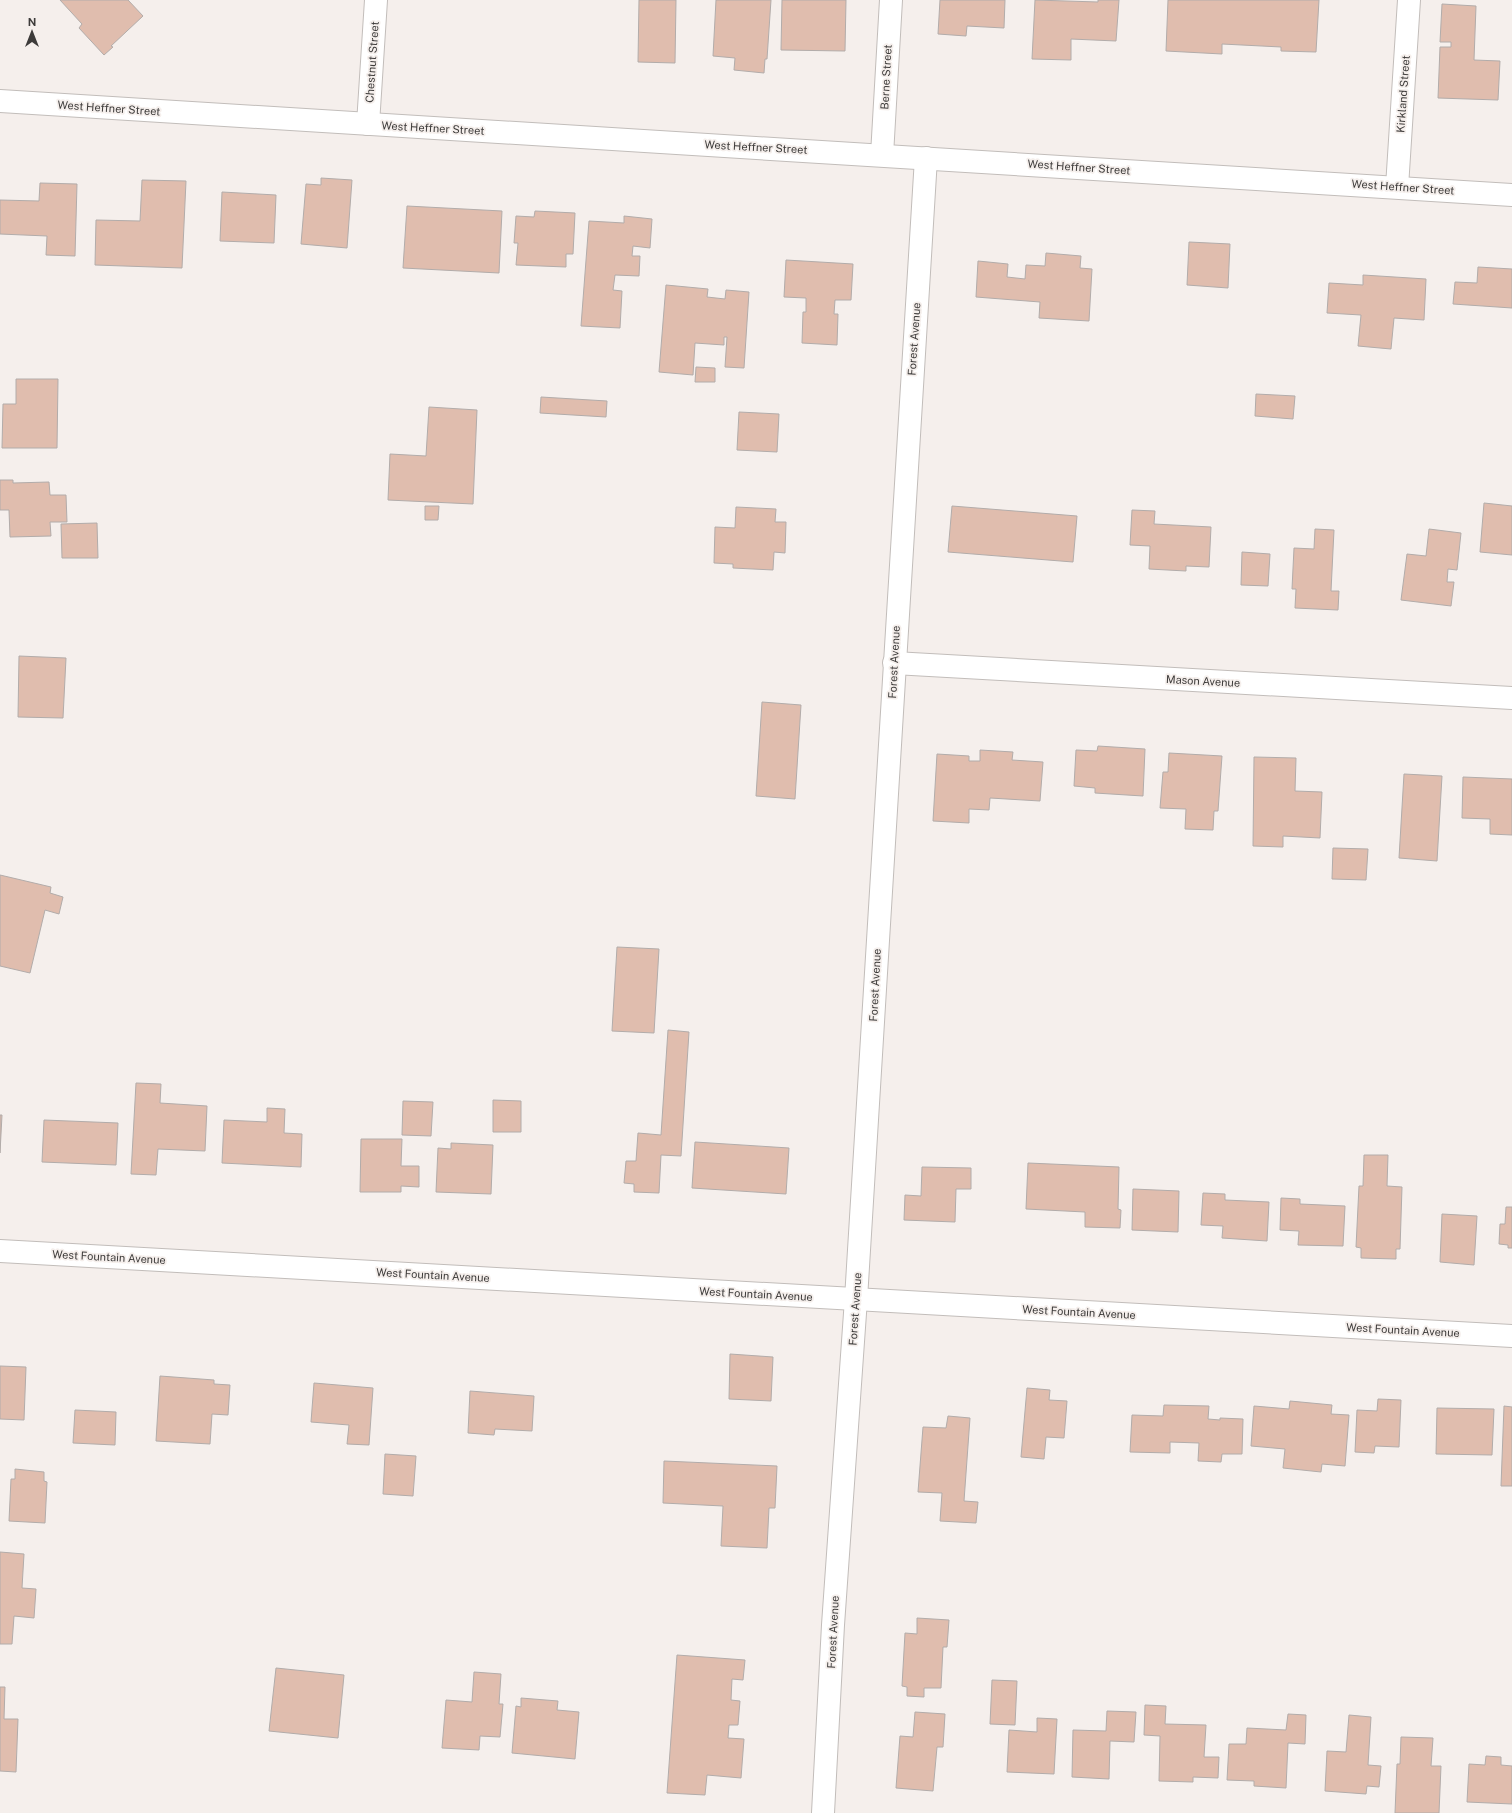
<svg xmlns="http://www.w3.org/2000/svg" width="1512" height="1813" font-family="'Public Sans',sans-serif">
  <style>
    .building { fill: #e0bdae; stroke: #b2acaa }
    .lines { fill: none; stroke-linecap: round; stroke-linejoin: round }
    .street-casing { stroke: #c2bdba; stroke-width: 24 }
    .street { stroke: #fff; stroke-width: 22 }
    .labels { text-anchor: middle; dominant-baseline: central; stroke-width: 3.5; stroke-linejoin: round; paint-order: stroke }
    .street-label { font-size: 11px; fill: #3d3b3a; stroke: #f5efec }
  </style>
  <rect width="100%" height="100%" fill="#f5efec"/>
  <!-- building -->
  <g class="building">
    <path d="M 60,0 L 128,0 L 143,16 L 111,46 L 113,47 L 104,55 L 79,28 L 82,24 Z"/>
    <path d="M 639,0 L 676,0 L 675,63 L 638,62 Z"/>
    <path d="M 716,0 L 771,0 L 767,59 L 765,59 L 764,73 L 734,70 L 735,58 L 713,56 Z"/>
    <path d="M 782,0 L 846,0 L 845,51 L 781,50 Z"/>
    <path d="M 940,0 L 1005,0 L 1004,28 L 967,26 L 966,36 L 938,34 Z"/>
    <path d="M 1035,0 L 1098,2 L 1098,0 L 1119,0 L 1116,41 L 1071,39 L 1071,60 L 1032,59 Z"/>
    <path d="M 1168,0 L 1319,0 L 1316,52 L 1281,51 L 1281,47 L 1222,44 L 1222,54 L 1166,51 Z"/>
    <path d="M 1442,4 L 1476,6 L 1474,60 L 1500,61 L 1498,100 L 1438,98 L 1440,47 L 1451,47 L 1451,42 L 1440,42 Z"/>
    <path d="M 321,178 L 352,180 L 347,248 L 301,244 L 306,184 L 321,185 Z"/>
    <path d="M 142,180 L 186,181 L 182,268 L 95,265 L 96,220 L 140,221 Z"/>
    <path d="M 40,183 L 77,184 L 75,256 L 46,255 L 47,236 L 0,234 L 0,200 L 39,201 Z"/>
    <path d="M 222,192 L 276,195 L 274,243 L 220,241 Z"/>
    <path d="M 407,206 L 502,211 L 499,273 L 403,268 Z"/>
    <path d="M 535,211 L 575,213 L 573,254 L 566,254 L 566,267 L 516,265 L 518,243 L 514,243 L 516,216 L 534,217 Z"/>
    <path d="M 624,216 L 652,219 L 650,248 L 633,246 L 632,256 L 640,256 L 639,276 L 615,275 L 613,290 L 622,291 L 620,328 L 581,326 L 589,221 L 624,223 Z"/>
    <path d="M 1189,242 L 1230,244 L 1228,288 L 1187,285 Z"/>
    <path d="M 1046,253 L 1081,256 L 1080,268 L 1092,269 L 1089,321 L 1039,318 L 1040,302 L 976,297 L 978,261 L 1008,264 L 1007,277 L 1025,279 L 1026,265 L 1045,266 Z"/>
    <path d="M 786,260 L 853,264 L 851,300 L 835,300 L 834,314 L 838,314 L 837,345 L 802,343 L 803,312 L 806,312 L 806,298 L 784,297 Z"/>
    <path d="M 1478,267 L 1512,269 L 1512,308 L 1453,304 L 1455,282 L 1477,283 Z"/>
    <path d="M 1363,275 L 1426,279 L 1424,320 L 1394,318 L 1391,349 L 1358,346 L 1361,315 L 1327,313 L 1329,283 L 1363,285 Z"/>
    <path d="M 666,285 L 708,289 L 707,297 L 725,299 L 726,290 L 749,292 L 744,368 L 725,367 L 727,337 L 724,337 L 724,345 L 695,343 L 693,375 L 659,372 Z"/>
    <path d="M 696,367 L 715,368 L 715,382 L 695,382 Z"/>
    <path d="M 16,379 L 58,379 L 57,448 L 2,448 L 3,404 L 16,404 Z"/>
    <path d="M 1256,394 L 1295,396 L 1293,419 L 1255,416 Z"/>
    <path d="M 541,397 L 607,401 L 606,417 L 540,413 Z"/>
    <path d="M 429,407 L 477,410 L 473,504 L 388,500 L 390,454 L 426,456 Z"/>
    <path d="M 739,412 L 779,414 L 777,452 L 737,450 Z"/>
    <path d="M 0,480 L 13,480 L 13,483 L 49,482 L 50,495 L 66,495 L 67,522 L 50,522 L 51,536 L 10,537 L 9,510 L 0,510 Z"/>
    <path d="M 1484,503 L 1512,506 L 1512,555 L 1480,552 Z"/>
    <path d="M 425,506 L 439,506 L 438,520 L 425,520 Z"/>
    <path d="M 952,506 L 1077,516 L 1073,562 L 948,552 Z"/>
    <path d="M 736,507 L 776,509 L 775,522 L 786,522 L 785,553 L 774,552 L 773,570 L 733,568 L 733,564 L 714,563 L 715,527 L 735,528 Z"/>
    <path d="M 1132,510 L 1155,511 L 1154,524 L 1211,527 L 1209,567 L 1186,566 L 1186,571 L 1149,569 L 1150,546 L 1130,545 Z"/>
    <path d="M 97,523 L 98,558 L 62,558 L 61,524 Z"/>
    <path d="M 1315,529 L 1334,530 L 1331,591 L 1339,591 L 1338,610 L 1295,608 L 1296,589 L 1292,589 L 1294,548 L 1314,549 Z"/>
    <path d="M 1429,529 L 1461,533 L 1457,570 L 1448,569 L 1447,582 L 1454,582 L 1451,606 L 1401,600 L 1407,554 L 1426,556 Z"/>
    <path d="M 1242,552 L 1270,554 L 1268,586 L 1241,585 Z"/>
    <path d="M 19,656 L 66,658 L 63,718 L 18,717 Z"/>
    <path d="M 762,702 L 801,705 L 795,799 L 756,796 Z"/>
    <path d="M 1098,746 L 1145,749 L 1143,796 L 1095,793 L 1095,788 L 1074,786 L 1076,750 L 1097,751 Z"/>
    <path d="M 980,750 L 1013,752 L 1012,760 L 1043,762 L 1040,801 L 990,798 L 989,810 L 969,809 L 969,823 L 933,821 L 937,754 L 969,756 L 969,761 L 980,761 Z"/>
    <path d="M 1169,753 L 1222,756 L 1218,811 L 1214,811 L 1213,830 L 1185,829 L 1186,809 L 1160,808 L 1163,772 L 1168,772 Z"/>
    <path d="M 1254,757 L 1296,758 L 1295,791 L 1322,792 L 1320,838 L 1283,836 L 1283,847 L 1253,846 Z"/>
    <path d="M 1404,774 L 1442,776 L 1437,861 L 1399,858 Z"/>
    <path d="M 1463,777 L 1512,779 L 1512,835 L 1490,834 L 1490,819 L 1462,818 Z"/>
    <path d="M 1333,848 L 1368,849 L 1366,880 L 1332,879 Z"/>
    <path d="M 0,875 L 51,887 L 50,893 L 63,897 L 59,914 L 45,910 L 30,973 L 0,966 Z"/>
    <path d="M 617,947 L 659,949 L 654,1033 L 612,1031 Z"/>
    <path d="M 668,1030 L 689,1032 L 681,1156 L 661,1155 L 659,1193 L 634,1192 L 634,1184 L 624,1183 L 626,1161 L 636,1161 L 638,1133 L 661,1135 Z"/>
    <path d="M 136,1083 L 161,1084 L 160,1103 L 207,1106 L 205,1151 L 158,1149 L 156,1175 L 131,1174 Z"/>
    <path d="M 493,1100 L 521,1101 L 521,1132 L 493,1132 Z"/>
    <path d="M 403,1101 L 433,1102 L 431,1136 L 402,1135 Z"/>
    <path d="M 267,1108 L 285,1109 L 284,1133 L 302,1134 L 301,1167 L 222,1163 L 224,1120 L 267,1122 Z"/>
    <path d="M 0,1115 L 2,1115 L 0,1153 Z"/>
    <path d="M 44,1120 L 118,1123 L 116,1165 L 42,1162 Z"/>
    <path d="M 361,1139 L 402,1139 L 401,1166 L 419,1166 L 419,1187 L 401,1186 L 401,1192 L 360,1192 Z"/>
    <path d="M 695,1142 L 789,1148 L 786,1194 L 692,1188 Z"/>
    <path d="M 451,1143 L 493,1145 L 491,1194 L 436,1192 L 438,1148 L 451,1149 Z"/>
    <path d="M 1364,1155 L 1388,1155 L 1387,1186 L 1402,1187 L 1400,1249 L 1396,1249 L 1396,1259 L 1361,1258 L 1361,1248 L 1356,1247 L 1359,1186 L 1363,1186 Z"/>
    <path d="M 1028,1163 L 1119,1167 L 1118,1209 L 1121,1210 L 1120,1228 L 1085,1227 L 1085,1212 L 1026,1209 Z"/>
    <path d="M 922,1167 L 971,1168 L 971,1189 L 956,1189 L 955,1222 L 904,1220 L 905,1195 L 921,1196 Z"/>
    <path d="M 1133,1189 L 1179,1191 L 1178,1232 L 1132,1230 Z"/>
    <path d="M 1203,1193 L 1225,1194 L 1225,1200 L 1269,1202 L 1267,1241 L 1222,1238 L 1223,1226 L 1201,1225 Z"/>
    <path d="M 1281,1198 L 1300,1199 L 1300,1204 L 1345,1206 L 1343,1246 L 1298,1245 L 1299,1231 L 1280,1230 Z"/>
    <path d="M 1506,1207 L 1512,1207 L 1512,1248 L 1508,1248 L 1508,1245 L 1499,1244 L 1500,1224 L 1505,1224 Z"/>
    <path d="M 1442,1214 L 1477,1216 L 1474,1265 L 1440,1262 Z"/>
    <path d="M 730,1354 L 773,1357 L 771,1401 L 729,1399 Z"/>
    <path d="M 0,1366 L 26,1367 L 24,1420 L 0,1419 Z"/>
    <path d="M 160,1376 L 214,1380 L 214,1384 L 230,1385 L 228,1415 L 212,1414 L 210,1444 L 156,1441 Z"/>
    <path d="M 314,1383 L 373,1388 L 369,1445 L 347,1444 L 349,1425 L 311,1422 Z"/>
    <path d="M 1027,1388 L 1050,1390 L 1049,1400 L 1067,1401 L 1064,1438 L 1046,1437 L 1044,1459 L 1021,1457 Z"/>
    <path d="M 470,1391 L 534,1396 L 532,1431 L 495,1429 L 494,1435 L 468,1433 Z"/>
    <path d="M 1378,1399 L 1401,1400 L 1399,1447 L 1375,1446 L 1374,1453 L 1355,1452 L 1357,1410 L 1377,1411 Z"/>
    <path d="M 1290,1401 L 1332,1405 L 1331,1414 L 1349,1415 L 1345,1466 L 1322,1464 L 1321,1472 L 1283,1468 L 1285,1449 L 1251,1446 L 1254,1406 L 1289,1409 Z"/>
    <path d="M 1164,1405 L 1209,1406 L 1208,1419 L 1220,1420 L 1220,1418 L 1243,1419 L 1242,1454 L 1222,1454 L 1221,1462 L 1198,1461 L 1199,1443 L 1170,1442 L 1170,1453 L 1130,1452 L 1132,1415 L 1163,1416 Z"/>
    <path d="M 1504,1406 L 1512,1407 L 1512,1486 L 1501,1486 Z"/>
    <path d="M 1437,1408 L 1494,1409 L 1492,1455 L 1436,1454 Z"/>
    <path d="M 75,1410 L 116,1412 L 115,1445 L 73,1443 Z"/>
    <path d="M 948,1416 L 970,1418 L 964,1501 L 978,1502 L 976,1523 L 940,1521 L 942,1493 L 918,1492 L 923,1427 L 946,1428 Z"/>
    <path d="M 385,1454 L 416,1456 L 413,1496 L 383,1494 Z"/>
    <path d="M 664,1461 L 777,1466 L 775,1508 L 769,1508 L 767,1548 L 721,1546 L 723,1506 L 663,1503 Z"/>
    <path d="M 15,1469 L 44,1472 L 44,1481 L 47,1482 L 45,1523 L 9,1521 L 11,1479 L 15,1479 Z"/>
    <path d="M 0,1552 L 24,1554 L 22,1588 L 36,1589 L 34,1618 L 14,1616 L 12,1644 L 0,1644 Z"/>
    <path d="M 917,1618 L 949,1620 L 947,1647 L 943,1647 L 941,1688 L 924,1688 L 924,1697 L 907,1696 L 907,1687 L 902,1686 L 905,1633 L 917,1634 Z"/>
    <path d="M 677,1655 L 745,1660 L 743,1680 L 732,1679 L 731,1700 L 740,1701 L 738,1725 L 729,1725 L 728,1738 L 744,1739 L 741,1778 L 707,1775 L 705,1795 L 667,1793 Z"/>
    <path d="M 276,1668 L 344,1675 L 338,1738 L 269,1731 Z"/>
    <path d="M 474,1672 L 501,1674 L 499,1704 L 503,1704 L 500,1737 L 480,1736 L 479,1750 L 442,1748 L 446,1700 L 472,1702 Z"/>
    <path d="M 992,1680 L 1017,1681 L 1015,1725 L 990,1724 Z"/>
    <path d="M 0,1687 L 5,1687 L 4,1719 L 18,1719 L 16,1772 L 0,1771 Z"/>
    <path d="M 521,1698 L 558,1701 L 557,1710 L 579,1712 L 575,1759 L 512,1753 L 516,1706 L 521,1707 Z"/>
    <path d="M 1145,1705 L 1166,1706 L 1165,1724 L 1206,1725 L 1204,1757 L 1219,1757 L 1218,1778 L 1193,1777 L 1193,1782 L 1159,1781 L 1160,1736 L 1144,1735 Z"/>
    <path d="M 1107,1711 L 1136,1712 L 1134,1742 L 1110,1741 L 1109,1779 L 1072,1777 L 1073,1730 L 1106,1731 Z"/>
    <path d="M 915,1712 L 945,1714 L 943,1747 L 937,1747 L 933,1791 L 896,1788 L 900,1736 L 913,1737 Z"/>
    <path d="M 1288,1714 L 1306,1715 L 1305,1744 L 1288,1743 L 1286,1788 L 1254,1786 L 1254,1781 L 1227,1780 L 1229,1744 L 1246,1744 L 1247,1728 L 1286,1730 Z"/>
    <path d="M 1349,1715 L 1371,1717 L 1368,1765 L 1381,1766 L 1379,1787 L 1367,1786 L 1366,1794 L 1325,1791 L 1327,1751 L 1346,1752 Z"/>
    <path d="M 1037,1718 L 1057,1719 L 1054,1774 L 1007,1772 L 1009,1730 L 1037,1732 Z"/>
    <path d="M 1401,1737 L 1433,1738 L 1431,1766 L 1441,1766 L 1439,1813 L 1395,1813 L 1397,1764 L 1400,1764 Z"/>
    <path d="M 1486,1756 L 1501,1757 L 1501,1765 L 1512,1766 L 1512,1804 L 1467,1802 L 1469,1764 L 1485,1765 Z"/>
  </g>
  <g class="lines">
    <defs>
      <g id="street">
        <path d="M 0,101 L 1512,195"/>
        <path d="M 368,124 L 376,0"/>
        <path d="M 882,155 L 891,0"/>
        <path d="M 1397,187 L 1409,0"/>
        <path d="M 894,663 L 1512,698"/>
        <path d="M 0,1251 L 1512,1336"/>
        <path d="M 823,1813 L 833,1625 L 856,1299 L 926,158"/>
      </g>
    </defs>
    <!-- street casing -->
    <use href="#street" class="street-casing"/>
    <!-- street -->
    <use href="#street" class="street"/>
  </g>
  <g class="labels">
    <!-- street labels -->
    <g class="street-label">
      <text transform="translate(372 62) rotate(-86)">Chestnut Street</text>
      <text transform="translate(886 77) rotate(-87)">Berne Street</text>
      <text transform="translate(1403 94) rotate(-86)">Kirkland Street</text>
      <text transform="translate(109 108) rotate(4)">West Heffner Street</text>
      <text transform="translate(433 128) rotate(3)">West Heffner Street</text>
      <text transform="translate(756 147) rotate(3)">West Heffner Street</text>
      <text transform="translate(1079 167) rotate(4)">West Heffner Street</text>
      <text transform="translate(1403 187) rotate(4)">West Heffner Street</text>
      <text transform="translate(914 339) rotate(-86)">Forest Avenue</text>
      <text transform="translate(894 662) rotate(-87)">Forest Avenue</text>
      <text transform="translate(1203 681) rotate(3)">Mason Avenue</text>
      <text transform="translate(875 985) rotate(-87)">Forest Avenue</text>
      <text transform="translate(109 1257) rotate(3)">West Fountain Avenue</text>
      <text transform="translate(433 1275) rotate(3)">West Fountain Avenue</text>
      <text transform="translate(756 1294) rotate(3)">West Fountain Avenue</text>
      <text transform="translate(855 1309) rotate(-86)">Forest Avenue</text>
      <text transform="translate(1079 1312) rotate(3)">West Fountain Avenue</text>
      <text transform="translate(1403 1330) rotate(3)">West Fountain Avenue</text>
      <text transform="translate(833 1632) rotate(-87)">Forest Avenue</text>
    </g>
  </g>
  <!-- north arrow -->
  <g transform="translate(32 32)" stroke="#f5efec" stroke-width="3" paint-order="stroke">
  <path d="M0-3L7 15L0 10L-7 15Z" fill="#3d3b3a"/>
  <text y="-6" font-size="11" font-weight="bold" text-anchor="middle" fill="#3d3b3a">N</text>
  </g>
</svg>
